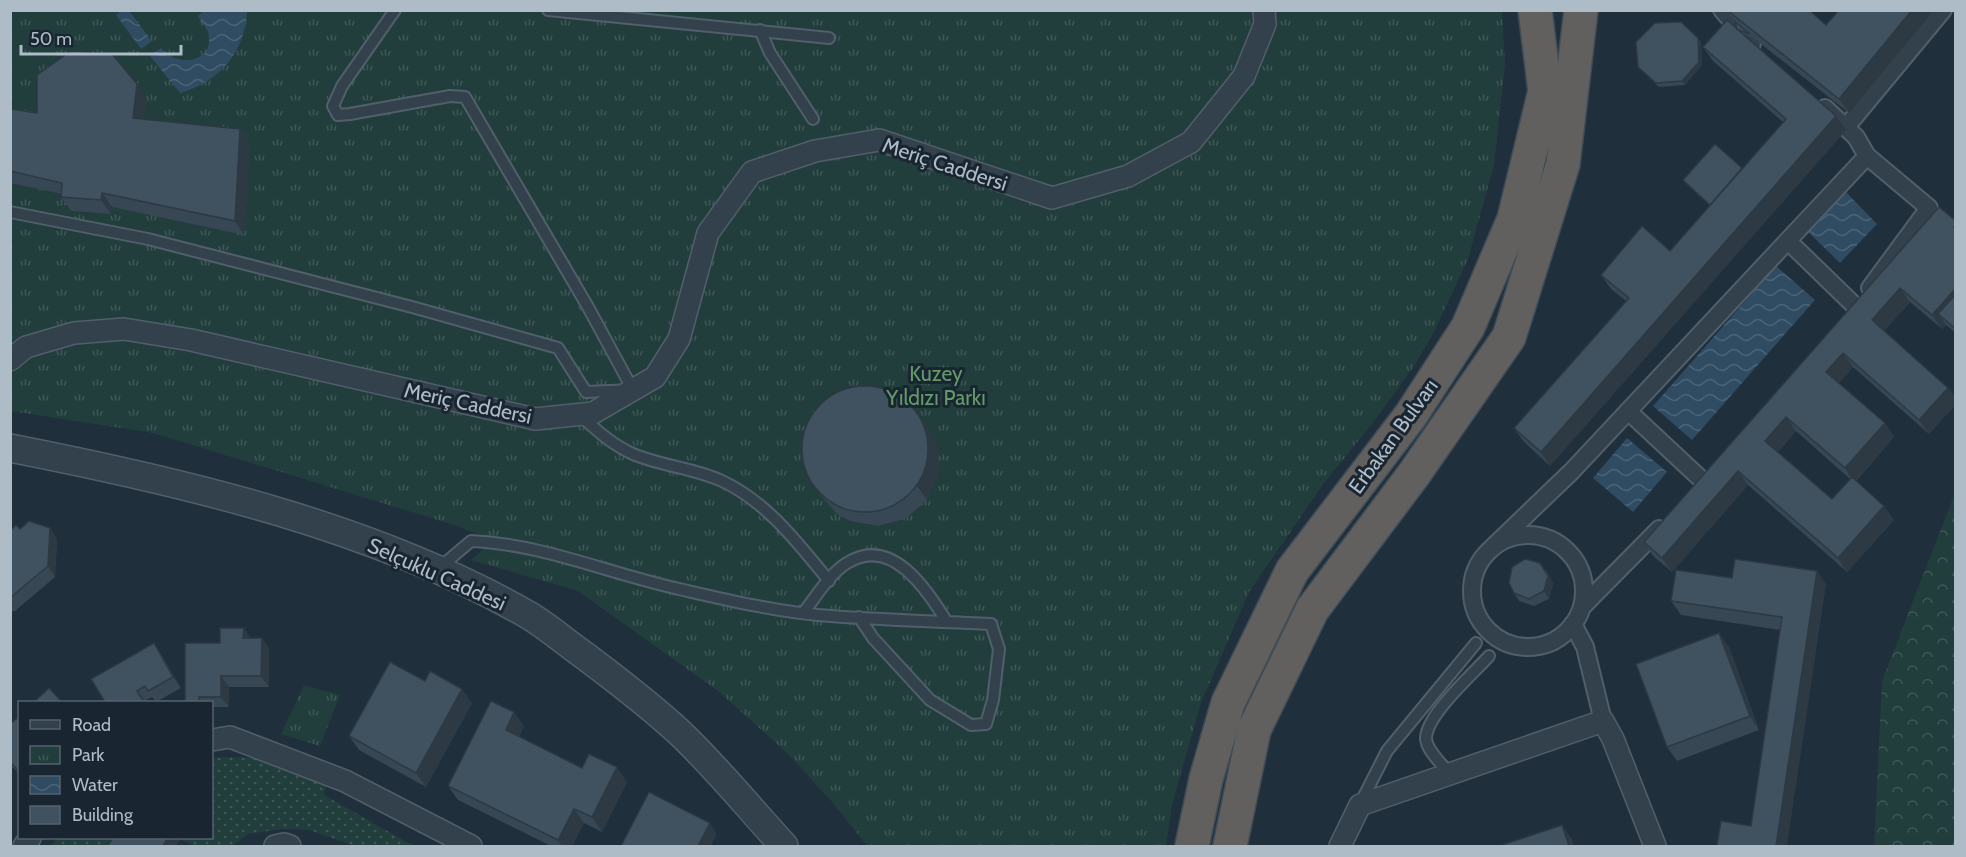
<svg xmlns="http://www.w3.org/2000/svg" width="1966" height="857" font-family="Cabin,sans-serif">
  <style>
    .grass { fill: url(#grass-dots) }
    .forest { fill: url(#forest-crowns) }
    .park { fill: url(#park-tufts) }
    .water { fill: url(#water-waves) }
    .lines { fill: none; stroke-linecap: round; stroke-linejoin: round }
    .service-casing { stroke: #515f6a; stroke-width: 14 }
    .pedestrian-casing { stroke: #515f6a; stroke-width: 20 }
    .minor-casing { stroke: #515f6a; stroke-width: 24 }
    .tertiary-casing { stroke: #515f6a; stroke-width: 30 }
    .trunk-casing { stroke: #3e4c57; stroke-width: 36 }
    .service { stroke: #33414c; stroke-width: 10 }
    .pedestrian { stroke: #33414c; stroke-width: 16 }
    .minor { stroke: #33414c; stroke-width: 21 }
    .tertiary { stroke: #33414c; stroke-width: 27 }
    .trunk { stroke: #62605e; stroke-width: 33 }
    .wall { fill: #374753; fill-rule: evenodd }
    .shaded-wall { fill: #2d3943 }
    .building { fill: #405260; stroke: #2d3943; stroke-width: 1.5 }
    .labels { text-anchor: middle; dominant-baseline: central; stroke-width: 6; stroke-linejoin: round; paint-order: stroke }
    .street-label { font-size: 21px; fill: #aebcc8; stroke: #192631 }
    .park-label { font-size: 21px; fill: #639b68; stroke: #192631 }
  </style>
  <defs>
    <pattern id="grass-dots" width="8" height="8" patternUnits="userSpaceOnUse" patternTransform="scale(1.5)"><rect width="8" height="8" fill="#213d3c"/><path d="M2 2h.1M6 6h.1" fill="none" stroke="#3f5757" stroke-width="1.8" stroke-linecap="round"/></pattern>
    <pattern id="forest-crowns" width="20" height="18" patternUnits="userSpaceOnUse" patternTransform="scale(1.5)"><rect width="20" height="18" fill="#213d3c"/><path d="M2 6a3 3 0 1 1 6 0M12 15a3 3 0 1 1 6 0" fill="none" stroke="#3f5757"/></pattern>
    <pattern id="park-tufts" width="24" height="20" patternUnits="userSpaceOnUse" patternTransform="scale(1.5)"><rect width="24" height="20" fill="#213d3c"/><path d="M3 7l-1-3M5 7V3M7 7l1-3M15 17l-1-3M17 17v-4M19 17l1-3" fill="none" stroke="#3f5757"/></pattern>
    <pattern id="water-waves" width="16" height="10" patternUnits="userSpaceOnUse" patternTransform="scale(1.5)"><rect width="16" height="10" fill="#2f4c63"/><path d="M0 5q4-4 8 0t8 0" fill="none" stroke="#4b6478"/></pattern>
  </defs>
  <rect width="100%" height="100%" fill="#1f2f3c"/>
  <!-- grass -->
  <g class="grass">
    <path d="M 231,757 L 258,758 L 327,782 L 324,795 L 414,846 L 354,846 L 309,830 L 281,829 L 249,834 L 232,846 L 195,846 L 177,838 L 212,838 L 212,758 Z"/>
    <path d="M 58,838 L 124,838 L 119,846 L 51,846 Z"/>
  </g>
  <!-- forest -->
  <path class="forest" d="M 1955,493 L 1955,846 L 1874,846 L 1882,681 Z"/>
  <!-- park -->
  <g class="park">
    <path d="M 1502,10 L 1505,65 L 1494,165 L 1468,259 L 1432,336 L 1412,369 L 1372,424 L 1324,483 L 1249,592 L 1201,703 L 1172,805 L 1166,846 L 867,846 L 833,803 L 786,752 L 718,691 L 578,591 L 471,560 L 493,540 L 451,524 L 153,433 L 11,411 L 10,11 Z"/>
    <path d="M 304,685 L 340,695 L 320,746 L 281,734 Z"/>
  </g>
  <!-- water -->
  <g class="water">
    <path d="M 123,10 L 129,11 L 152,41 L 141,49 L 116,15 Z"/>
    <path d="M 205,10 L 247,11 C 245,52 220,82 180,93 L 150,56 L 161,48 C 178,69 216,62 208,32 C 206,27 201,21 198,16 Z"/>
    <path d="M 1844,190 L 1877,224 L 1840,263 L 1805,229 Z"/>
    <path d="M 1776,266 L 1815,300 L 1692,440 L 1653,406 Z"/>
    <path d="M 1627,438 L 1667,472 L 1633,512 L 1593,478 Z"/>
  </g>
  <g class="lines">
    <defs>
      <g id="service">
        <path d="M 548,10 L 829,38"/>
        <path d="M 760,30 L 770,53 L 813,119"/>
        <path d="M 10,212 L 148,239 L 412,307 L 558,348 L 586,392 L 633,390 L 588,307 L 465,97 L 450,96 L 350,114 L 338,115 L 333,106 L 342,86 L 395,10"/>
        <path d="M 581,416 C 597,431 613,445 633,454 C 661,466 694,468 722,481 C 767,502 798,543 829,581"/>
        <path d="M 438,569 L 471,541 C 543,544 610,574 679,589 C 723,599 773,611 818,615 C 875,620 933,621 991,624 L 999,649 L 993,700 L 986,724 L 971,725 L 930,700 L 873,638 L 859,617"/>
        <path d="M 803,613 C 816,597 829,574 847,563 C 892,535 926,589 947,622"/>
        <path d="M 1449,773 C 1442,764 1426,750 1426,738 C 1427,714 1473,674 1489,656"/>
        <path d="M 1360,804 L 1387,751 L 1476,643"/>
      </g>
      <g id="pedestrian">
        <path d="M 1722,10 L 1752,44"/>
        <path d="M 1825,108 L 1856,137 L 1867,156"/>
        <path d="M 1846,127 L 1943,10"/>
        <path d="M 1788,241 L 1856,307"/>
        <path d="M 1628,411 L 1703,481"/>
        <circle cx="1528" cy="591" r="56"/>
        <path d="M 1494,546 L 1572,471 L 1867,156 L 1929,208 L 1870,288"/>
        <path d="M 1582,607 L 1659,529"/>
        <path d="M 1573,624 L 1585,647 L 1603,721"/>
      </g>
      <g id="minor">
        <path d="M 10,360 L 26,347 L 74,333 L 124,329 L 191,340 L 535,419 L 593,413 L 655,377 L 679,339 L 708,233 L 752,172 L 815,151 L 879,140 L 1052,198 L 1128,176 L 1191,142 L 1244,76 L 1265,24 L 1264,10"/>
        <path d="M 212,740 L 230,737 L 345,781 L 471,846"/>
        <path d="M 24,846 L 30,838"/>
        <path d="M 275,846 L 284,844 L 290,846"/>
        <path d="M 1340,846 L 1360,805 L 1603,721 L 1613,739 L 1655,846"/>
      </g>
      <path id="tertiary" d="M 10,448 C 184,482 376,527 530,616 C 549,628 567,643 585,656 C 617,680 650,705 680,733 C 717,768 750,809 784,846"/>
      <g id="trunk">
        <path d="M 1192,846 L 1206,779 L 1228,703 L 1292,571 L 1411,415 L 1468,327 L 1514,219 L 1545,91 L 1535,10"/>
        <path d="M 1230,846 L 1254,730 L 1312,610 L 1414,474 L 1509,337 L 1563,164 L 1581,10"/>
      </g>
    </defs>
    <!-- service casing -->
    <use href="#service" class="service-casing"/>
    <!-- pedestrian casing -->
    <use href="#pedestrian" class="pedestrian-casing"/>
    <!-- minor casing -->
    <use href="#minor" class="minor-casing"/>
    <!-- tertiary casing -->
    <use href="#tertiary" class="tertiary-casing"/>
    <!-- trunk casing -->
    <use href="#trunk" class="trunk-casing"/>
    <!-- service -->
    <use href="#service" class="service"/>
    <!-- pedestrian -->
    <use href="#pedestrian" class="pedestrian"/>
    <!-- minor -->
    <use href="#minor" class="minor"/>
    <!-- tertiary -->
    <use href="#tertiary" class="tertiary"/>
    <!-- trunk -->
    <use href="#trunk" class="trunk"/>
  </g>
  <!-- wall -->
  <g class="wall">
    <path d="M 1726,10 L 1809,10 L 1826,25 L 1839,10 L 1934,10 L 1849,113 L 1752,37 L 1742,34 L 1846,130 L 1550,466 L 1524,442 L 1514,428 L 1626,301 L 1611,289 L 1601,275 L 1670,251 L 1710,206 L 1686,184 L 1683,180 L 1742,169 L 1783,122 L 1713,61 L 1703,47 L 1738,30 L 1736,22 Z"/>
    <path d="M 1698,38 L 1701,42 L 1702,65 L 1685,85 L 1659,87 L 1641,70 L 1638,67 Z"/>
    <path d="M 137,84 L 146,98 L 144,119 L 240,129 L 250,143 L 244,235 L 112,207 L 111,214 L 71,211 L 61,197 L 62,194 L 10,183 L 10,109 L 37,113 Z"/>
    <path d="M 1956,221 L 1956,333 L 1946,325 L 1942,329 L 1910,302 L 1884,331 L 1948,388 L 1956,398 L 1956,404 L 1929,434 L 1853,367 L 1839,383 L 1885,423 L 1894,437 L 1856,481 L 1884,506 L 1894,520 L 1847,572 L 1748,485 L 1672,572 L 1653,556 L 1644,542 ZM 1796,431 L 1850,479 L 1832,499 L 1778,452 Z"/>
    <path d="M 923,420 L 937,446 L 939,460 L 938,474 L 927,500 L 905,519 L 878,526 L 850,521 L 837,514 L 819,493 L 809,479 Z"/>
    <path d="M 50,528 L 57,539 L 55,577 L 15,611 L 10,612 L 10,531 Z"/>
    <path d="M 1546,570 L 1553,584 L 1549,599 L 1534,606 L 1519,601 L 1514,593 Z"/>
    <path d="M 1817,571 L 1826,585 L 1751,826 L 1780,630 L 1681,615 L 1671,601 L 1732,578 Z"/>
    <path d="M 244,628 L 250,638 L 262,638 L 269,649 L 269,687 L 229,687 L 229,707 L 212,707 L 212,702 L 185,702 L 220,643 Z"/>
    <path d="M 1729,647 L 1759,730 L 1677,761 L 1667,747 Z"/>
    <path d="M 161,654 L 181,688 L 156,702 L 152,697 L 144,701 L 145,702 L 105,702 Z"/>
    <path d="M 425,681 L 472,703 L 426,787 L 359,750 L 349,736 Z"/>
    <path d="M 514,712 L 524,726 L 519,737 L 582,768 L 627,782 L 602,832 L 584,823 L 572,846 L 551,846 L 458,800 L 448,786 Z"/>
    <path d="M 20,716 L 20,774 L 10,765 L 10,724 Z"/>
  </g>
  <!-- shaded-wall -->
  <g class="shaded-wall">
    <path d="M 1912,10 L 1934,10 L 1849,113 L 1839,99 Z"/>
    <path d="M 1698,38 L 1701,42 L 1702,65 L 1685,85 L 1682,81 Z"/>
    <path d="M 137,84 L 146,98 L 143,132 L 133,118 Z"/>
    <path d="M 1836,116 L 1846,130 L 1550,466 L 1541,452 Z"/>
    <path d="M 240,129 L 250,143 L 244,235 L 235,221 Z"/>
    <path d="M 102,193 L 112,207 L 111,214 L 101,200 Z"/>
    <path d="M 1900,288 L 1910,302 L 1881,334 L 1872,320 Z"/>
    <path d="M 1956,288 L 1956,313 L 1938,314 L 1946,325 L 1942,329 L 1932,315 Z"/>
    <path d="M 1843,353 L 1853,367 L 1836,386 L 1826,372 Z"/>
    <path d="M 1948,388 L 1956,398 L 1956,404 L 1929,434 L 1919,420 Z"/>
    <path d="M 913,406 L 923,420 L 937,446 L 939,460 L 938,474 L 927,500 L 917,486 Z"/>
    <path d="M 1786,417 L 1796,431 L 1775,455 L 1765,441 Z"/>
    <path d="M 1885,423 L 1894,437 L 1854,482 L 1845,468 Z"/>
    <path d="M 1738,471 L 1748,485 L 1672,572 L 1662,558 Z"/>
    <path d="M 1884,506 L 1894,520 L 1847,572 L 1838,558 Z"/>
    <path d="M 50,528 L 57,539 L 55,577 L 48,566 Z"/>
    <path d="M 1540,563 L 1553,584 L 1549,599 L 1544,591 Z"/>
    <path d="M 1817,571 L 1826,585 L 1787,846 L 1776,846 Z"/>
    <path d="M 244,628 L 251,639 L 243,638 Z"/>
    <path d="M 1719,633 L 1729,647 L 1759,730 L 1750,716 Z"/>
    <path d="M 262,638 L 269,649 L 269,687 L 261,676 Z"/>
    <path d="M 154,643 L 161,654 L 181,688 L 173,677 Z"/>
    <path d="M 221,676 L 229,687 L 229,707 L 221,697 Z"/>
    <path d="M 462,689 L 472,703 L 426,787 L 416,773 Z"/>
    <path d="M 514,712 L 524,726 L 515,744 L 506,730 Z"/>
    <path d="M 617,767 L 627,782 L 602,832 L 592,817 Z"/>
    <path d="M 574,809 L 584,823 L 572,846 L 562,846 L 558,840 Z"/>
    <path d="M 710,823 L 717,834 L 711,846 L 698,846 Z"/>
    <path d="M 1562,825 L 1572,839 L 1574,846 L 1569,846 Z"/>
    <path d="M 168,837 L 177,837 L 180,841 L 176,846 L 163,846 Z"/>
  </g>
  <!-- building -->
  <g class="building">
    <path d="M 1727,10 L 1809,10 L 1826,25 L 1839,10 L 1912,10 L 1839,99 Z"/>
    <path d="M 1727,20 L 1836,116 L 1541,452 L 1514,428 L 1629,298 L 1601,275 L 1642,226 L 1670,251 L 1786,119 L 1703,47 Z"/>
    <path d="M 1681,22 L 1698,38 L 1699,62 L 1682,81 L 1656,83 L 1638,67 L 1636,42 L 1655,23 Z"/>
    <path d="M 1735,22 L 1750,34 L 1737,29 Z"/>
    <path d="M 71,51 L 112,54 L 137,84 L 133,118 L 240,129 L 235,221 L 102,193 L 101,200 L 61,197 L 62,183 L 10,171 L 10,109 L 37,113 L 37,75 Z"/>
    <path d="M 1715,144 L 1742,168 L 1710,205 L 1683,180 Z"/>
    <path d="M 1939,207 L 1956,221 L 1956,225 L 1954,227 L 1956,228 L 1956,288 L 1932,315 L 1900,288 L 1872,320 L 1948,388 L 1919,420 L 1843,353 L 1826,372 L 1885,423 L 1845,468 L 1786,417 L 1765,441 L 1832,499 L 1852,477 L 1884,506 L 1838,558 L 1738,471 L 1662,558 L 1644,542 Z"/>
    <path d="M 1956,294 L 1956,329 L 1938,314 Z"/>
    <circle cx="865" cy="449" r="63"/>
    <path d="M 29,521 L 50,528 L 48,566 L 10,598 L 10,531 L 16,525 L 20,529 Z"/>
    <path d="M 1525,559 L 1540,563 L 1548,576 L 1544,591 L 1529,599 L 1514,593 L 1509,583 L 1512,567 Z"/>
    <path d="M 1735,559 L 1817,571 L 1776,846 L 1717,846 L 1721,821 L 1751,826 L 1782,617 L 1671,601 L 1676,570 L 1732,578 Z"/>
    <path d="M 220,628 L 244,628 L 243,638 L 262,638 L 261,676 L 221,676 L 221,697 L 199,697 L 199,702 L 185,702 L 185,643 L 220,643 Z"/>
    <path d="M 1719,633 L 1750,716 L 1667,747 L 1636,664 Z"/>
    <path d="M 154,643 L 173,677 L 148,691 L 145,686 L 137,691 L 144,702 L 105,702 L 91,679 Z"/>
    <path d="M 390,662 L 425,681 L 430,671 L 462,689 L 416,773 L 349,736 Z"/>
    <path d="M 49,688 L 62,702 L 34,702 Z"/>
    <path d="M 491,701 L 514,712 L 506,730 L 582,768 L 589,754 L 617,767 L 592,817 L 574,809 L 558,840 L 448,786 Z"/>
    <path d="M 20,716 L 20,772 L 10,762 L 10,724 Z"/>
    <path d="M 649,792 L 710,823 L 698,846 L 621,846 Z"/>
    <path d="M 1562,825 L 1569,846 L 1499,846 Z"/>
    <path d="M 113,837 L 168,837 L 163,846 L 108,846 Z"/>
  </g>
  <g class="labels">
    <!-- street labels -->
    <g class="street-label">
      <text transform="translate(945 164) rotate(18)">Meriç Caddersi</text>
      <text transform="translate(468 403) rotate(12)">Meriç Caddersi</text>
      <text transform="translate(1393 436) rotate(-54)">Erbakan Bulvarı</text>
      <text transform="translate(437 574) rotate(24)">Selçuklu Caddesi</text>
    </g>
    <!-- park labels -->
    <g class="park-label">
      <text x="936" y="373">Kuzey<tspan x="936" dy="24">Yıldızı Parkı</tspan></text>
    </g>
  </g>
  <!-- border -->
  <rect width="1966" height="857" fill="none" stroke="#aebcc8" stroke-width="24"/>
  <!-- legend -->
  <rect x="18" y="701" width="195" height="138" fill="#192631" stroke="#55626d" stroke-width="1.5"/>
  <rect x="30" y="720" width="30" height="9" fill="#33414c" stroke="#55626d" stroke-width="1.5"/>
  <text x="72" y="731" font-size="18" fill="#aebcc8">Road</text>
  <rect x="30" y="746" width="30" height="18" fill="url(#park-tufts)" stroke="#55626d" stroke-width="1.5"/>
  <text x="72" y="761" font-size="18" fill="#aebcc8">Park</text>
  <rect x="30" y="776" width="30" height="18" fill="url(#water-waves)" stroke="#55626d" stroke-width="1.5"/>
  <text x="72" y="791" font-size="18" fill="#aebcc8">Water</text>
  <rect x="30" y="806" width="30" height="18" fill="#405260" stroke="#55626d" stroke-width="1.5"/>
  <text x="72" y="821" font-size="18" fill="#aebcc8">Building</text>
  <!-- scale -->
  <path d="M21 45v9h160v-9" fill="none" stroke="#aebcc8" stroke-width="3"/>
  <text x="30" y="45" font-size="18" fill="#aebcc8" stroke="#192631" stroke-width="4.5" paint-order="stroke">50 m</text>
</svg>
